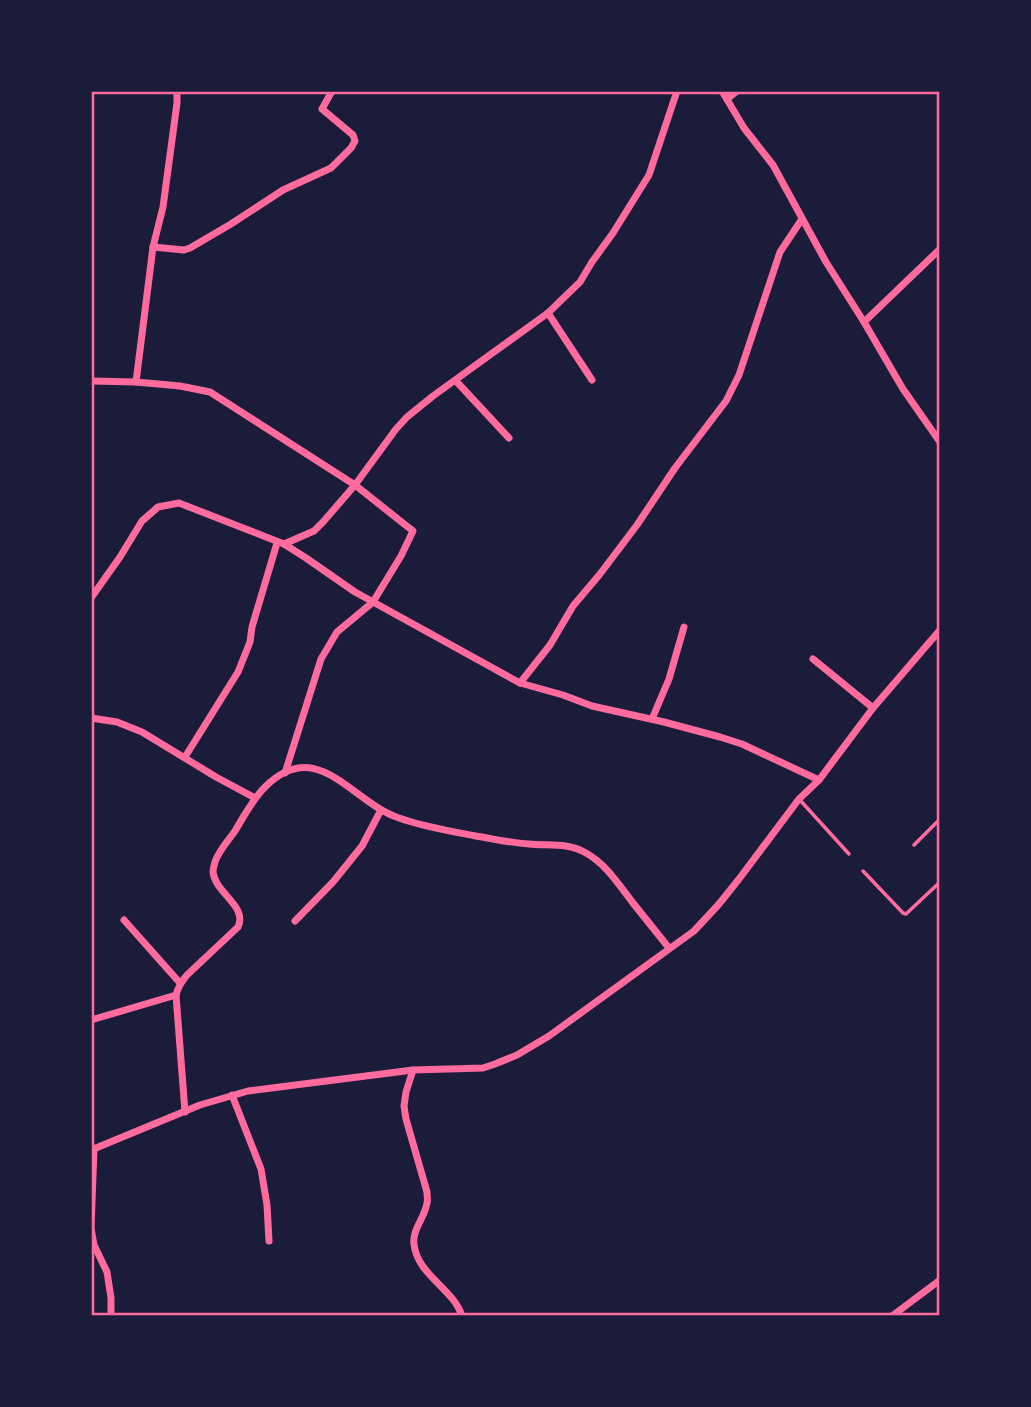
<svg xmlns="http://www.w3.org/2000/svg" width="1031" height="1407" font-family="'Varela Round',sans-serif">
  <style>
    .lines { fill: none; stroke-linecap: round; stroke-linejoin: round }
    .service { stroke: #ff6b9d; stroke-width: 3.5 }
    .minor { stroke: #ff6b9d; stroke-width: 7 }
    .neatline { fill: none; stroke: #ff6b9d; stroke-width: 2.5 }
  </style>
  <rect width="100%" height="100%" fill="#1b1b3a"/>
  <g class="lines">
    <!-- service -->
    <g class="service">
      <path d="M 799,799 L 849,854"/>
      <path d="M 914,845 L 940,819"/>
      <path d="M 863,871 L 903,913 L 906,914 L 940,882"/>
    </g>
    <!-- minor -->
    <g class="minor">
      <path d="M 722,91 L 744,128 L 773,165 L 826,262 L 864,322 L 903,389 L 940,442"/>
      <path d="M 727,99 L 737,91"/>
      <path d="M 153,247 L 184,250 L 190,248 L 231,224 L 283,190 L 331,168 L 351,148 L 355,141 L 353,135 L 322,109 L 332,91"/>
      <path d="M 548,313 L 592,380"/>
      <path d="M 864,322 L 940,249"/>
      <path d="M 91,381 L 136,382 L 180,386 L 210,392 L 355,485 L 413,531 L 401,556 L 373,602 L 337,632 L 321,659 L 285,773"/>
      <path d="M 456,381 L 509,438"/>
      <path d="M 136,382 L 153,247 L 163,207 L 177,103 L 177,91"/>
      <path d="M 284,544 L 314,531 L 323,522 L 355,485 L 396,429 L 407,417 L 433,396 L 548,313 L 580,282 L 592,262 L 613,233 L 649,175 L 677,91"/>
      <path d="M 91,598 L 120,557 L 142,521 L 158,507 L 179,503 L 284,544 L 306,558 L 355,592 L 520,683 L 563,695 L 592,706 L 664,722 L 720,737 L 742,744 L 819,780"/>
      <path d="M 813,659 L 873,708"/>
      <path d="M 520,683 L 550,645 L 573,606 L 600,574 L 637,525 L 675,468 L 726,401 L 739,375 L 780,252 L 802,219"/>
      <path d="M 91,718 L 117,722 L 142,732 L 216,777 L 255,798"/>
      <path d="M 652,719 L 669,679 L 684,627"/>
      <path d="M 185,757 L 238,672 L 250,642 L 252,627 L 277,543"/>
      <path d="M 124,920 L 180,983"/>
      <path d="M 295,921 L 333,882 L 362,846 L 381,810"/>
      <path d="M 91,1020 L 176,995"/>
      <path d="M 413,1070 L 406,1092 L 404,1106 L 406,1119 L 427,1192 C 427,1196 428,1199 427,1203 C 425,1217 412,1230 414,1244 C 417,1275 453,1288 462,1316"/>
      <path d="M 232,1095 L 261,1169 L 267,1205 L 269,1241"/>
      <path d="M 185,1112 L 176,995 C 178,987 181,982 187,975 L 238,927 C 248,906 215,893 213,872 C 213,870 214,865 215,862 C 219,850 228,841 235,831 C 244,816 252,800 265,787 C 318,735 351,802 399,818 C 424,827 450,831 476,836 C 494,839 511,843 529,844 C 549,846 567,842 586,853 C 606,864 619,885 633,903 C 645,918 657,933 669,948"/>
      <path d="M 94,1149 L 91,1228 L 94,1245 L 107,1272 L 111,1298 L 111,1316"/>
      <path d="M 91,1150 L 200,1105 L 248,1091 L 413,1070 L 483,1068 L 495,1064 L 517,1055 L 549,1036 L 694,931 L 719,904 L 739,879 L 799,799 L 819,780 L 873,708 L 940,630"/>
      <path d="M 892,1316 L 940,1280"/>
    </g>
  </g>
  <!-- border -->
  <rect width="1031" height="1407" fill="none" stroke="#1b1b3a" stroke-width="186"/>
  <rect x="93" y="93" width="845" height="1221" class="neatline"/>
</svg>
